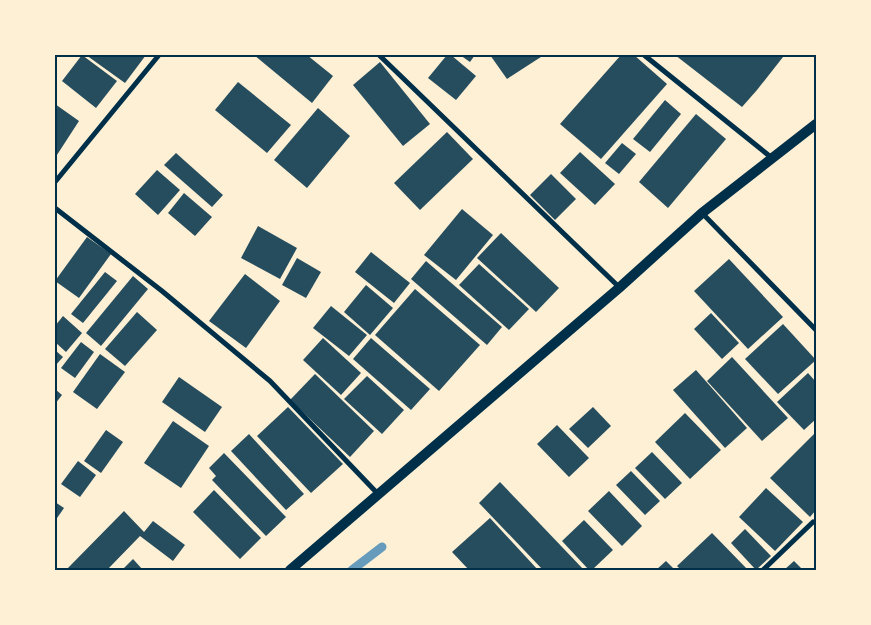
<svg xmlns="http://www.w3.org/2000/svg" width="871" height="625" font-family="Commissioner,sans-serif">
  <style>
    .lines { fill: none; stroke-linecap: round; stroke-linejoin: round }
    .stream { stroke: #669bbc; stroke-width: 9 }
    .building { fill: #264d5e }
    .minor { stroke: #003049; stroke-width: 5 }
    .secondary { stroke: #003049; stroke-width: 10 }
    .neatline { fill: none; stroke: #003049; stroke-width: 2 }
  </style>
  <rect width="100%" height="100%" fill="#fdf0d5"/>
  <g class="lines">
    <!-- stream -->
    <path class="stream" d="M 352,570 L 382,547"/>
  </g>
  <!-- building -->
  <g class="building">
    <path d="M 82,55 L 117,81 L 96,108 L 62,81 Z"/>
    <path d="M 86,55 L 146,55 L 125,83 Z"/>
    <path d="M 254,55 L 307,55 L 333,76 L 312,103 Z"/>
    <path d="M 447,55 L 451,55 L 476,76 L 456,100 L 428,78 Z"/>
    <path d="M 460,55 L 475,55 L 470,62 Z"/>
    <path d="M 490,55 L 544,55 L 507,79 Z"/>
    <path d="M 621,55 L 634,55 L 667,84 L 601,159 L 560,124 Z"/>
    <path d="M 675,55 L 780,55 L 783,57 L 757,90 L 742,107 Z"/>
    <path d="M 380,62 L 430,124 L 403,146 L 353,85 Z"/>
    <path d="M 238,82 L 291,125 L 267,153 L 215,110 Z"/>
    <path d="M 665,100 L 681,114 L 650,152 L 633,139 Z"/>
    <path d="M 55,104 L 79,121 L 55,158 L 55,111 L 58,107 L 55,110 Z"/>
    <path d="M 318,108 L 350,136 L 307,188 L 274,160 Z"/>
    <path d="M 696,114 L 726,139 L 668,208 L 639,182 Z"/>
    <path d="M 447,132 L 473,159 L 420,210 L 394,183 Z"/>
    <path d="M 622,143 L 636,154 L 619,174 L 605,163 Z"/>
    <path d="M 580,152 L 615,184 L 595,205 L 560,173 Z"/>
    <path d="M 176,153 L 223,195 L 212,207 L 164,165 Z"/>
    <path d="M 157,170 L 180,190 L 158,215 L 135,194 Z"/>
    <path d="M 551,174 L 576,199 L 555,220 L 530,195 Z"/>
    <path d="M 184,193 L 212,217 L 195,236 L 168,213 Z"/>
    <path d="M 462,209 L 493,235 L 456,280 L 424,255 Z"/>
    <path d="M 258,226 L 297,248 L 280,279 L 241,258 Z"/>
    <path d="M 501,233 L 559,288 L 536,312 L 477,258 Z"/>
    <path d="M 87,237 L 111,254 L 79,298 L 55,281 Z"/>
    <path d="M 371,252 L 410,283 L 394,303 L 355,272 Z"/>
    <path d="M 297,258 L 321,272 L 306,298 L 282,285 Z"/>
    <path d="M 729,259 L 783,317 L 748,349 L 694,291 Z"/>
    <path d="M 426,261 L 502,327 L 487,345 L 411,279 Z"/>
    <path d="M 479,264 L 529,309 L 509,330 L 459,285 Z"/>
    <path d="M 105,272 L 117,281 L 83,323 L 71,314 Z"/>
    <path d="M 245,274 L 280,301 L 246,348 L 209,321 Z"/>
    <path d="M 133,276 L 148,289 L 101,346 L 86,333 Z"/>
    <path d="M 366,285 L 393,308 L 370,335 L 344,312 Z"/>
    <path d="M 415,289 L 480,345 L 439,391 L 375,335 Z"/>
    <path d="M 331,306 L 367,335 L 349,356 L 313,328 Z"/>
    <path d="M 137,312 L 157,330 L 125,366 L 105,349 Z"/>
    <path d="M 711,313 L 739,343 L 722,359 L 694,329 Z"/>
    <path d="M 63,316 L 82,333 L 66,352 L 55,342 L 55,326 Z"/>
    <path d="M 783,324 L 816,360 L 778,394 L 745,359 Z"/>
    <path d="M 323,338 L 361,373 L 341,395 L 303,360 Z"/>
    <path d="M 371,338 L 430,389 L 411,410 L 353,359 Z"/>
    <path d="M 81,342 L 94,352 L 75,378 L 61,368 Z"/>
    <path d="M 55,350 L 63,357 L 55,366 Z"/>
    <path d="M 100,354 L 125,372 L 97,409 L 73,392 Z"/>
    <path d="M 732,357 L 788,418 L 762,441 L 707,381 Z"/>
    <path d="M 696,370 L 747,428 L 725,448 L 673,390 Z"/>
    <path d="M 808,373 L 816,382 L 816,419 L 804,430 L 777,402 Z"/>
    <path d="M 315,374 L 374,431 L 350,457 L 290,400 Z"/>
    <path d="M 367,376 L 404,410 L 382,434 L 344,399 Z"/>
    <path d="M 179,377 L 222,407 L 205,432 L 162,402 Z"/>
    <path d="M 55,389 L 62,395 L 55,404 Z"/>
    <path d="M 288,407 L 343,464 L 311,493 L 257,436 Z"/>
    <path d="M 593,407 L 611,426 L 588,448 L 569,429 Z"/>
    <path d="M 685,413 L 721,450 L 690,479 L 655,442 Z"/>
    <path d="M 173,421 L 209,446 L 181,488 L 144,463 Z"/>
    <path d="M 557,425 L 589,458 L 569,477 L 537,444 Z"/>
    <path d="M 106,430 L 123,442 L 101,473 L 84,461 Z"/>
    <path d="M 816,432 L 816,510 L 810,517 L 770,478 Z"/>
    <path d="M 249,434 L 304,494 L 286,510 L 231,451 Z"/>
    <path d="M 652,452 L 682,483 L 665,499 L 635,468 Z"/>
    <path d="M 224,453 L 286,517 L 266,536 L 212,480 L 216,476 L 209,468 Z"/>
    <path d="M 78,461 L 96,475 L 80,497 L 61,484 Z"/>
    <path d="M 631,471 L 660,501 L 645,515 L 616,485 Z"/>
    <path d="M 500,482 L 584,570 L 543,570 L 479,503 Z"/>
    <path d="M 766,488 L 803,522 L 775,551 L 739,517 Z"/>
    <path d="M 214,490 L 261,538 L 240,559 L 193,512 Z"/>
    <path d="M 609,491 L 642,526 L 622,546 L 588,511 Z"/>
    <path d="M 55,502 L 64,508 L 55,521 Z"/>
    <path d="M 124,511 L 144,532 L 153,521 L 185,545 L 173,561 L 140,536 L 107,570 L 66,570 Z"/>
    <path d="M 490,518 L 538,570 L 469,570 L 452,552 Z"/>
    <path d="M 584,520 L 613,550 L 592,570 L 589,570 L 562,541 Z"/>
    <path d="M 745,529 L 771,556 L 756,570 L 731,543 Z"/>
    <path d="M 712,533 L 748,570 L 681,570 L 677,566 Z"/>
    <path d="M 133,559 L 143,570 L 122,570 Z"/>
    <path d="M 666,561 L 675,570 L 656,570 Z"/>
    <path d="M 794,561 L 803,570 L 784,570 Z"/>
  </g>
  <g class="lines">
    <!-- minor -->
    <g class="minor">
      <path d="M 379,55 L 619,287"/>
      <path d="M 644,55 L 772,158"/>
      <path d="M 55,182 L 159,55"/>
      <path d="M 55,208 L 162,291 L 270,381 L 378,494"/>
      <path d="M 702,213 L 816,330"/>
      <path d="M 763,570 L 813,522"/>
    </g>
    <!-- secondary -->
    <path class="secondary" d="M 290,570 L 619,288 L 702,213 L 816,124"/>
  </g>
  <!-- border -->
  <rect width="871" height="625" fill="none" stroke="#fdf0d5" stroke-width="112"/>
  <rect x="56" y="56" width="759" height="513" class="neatline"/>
</svg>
